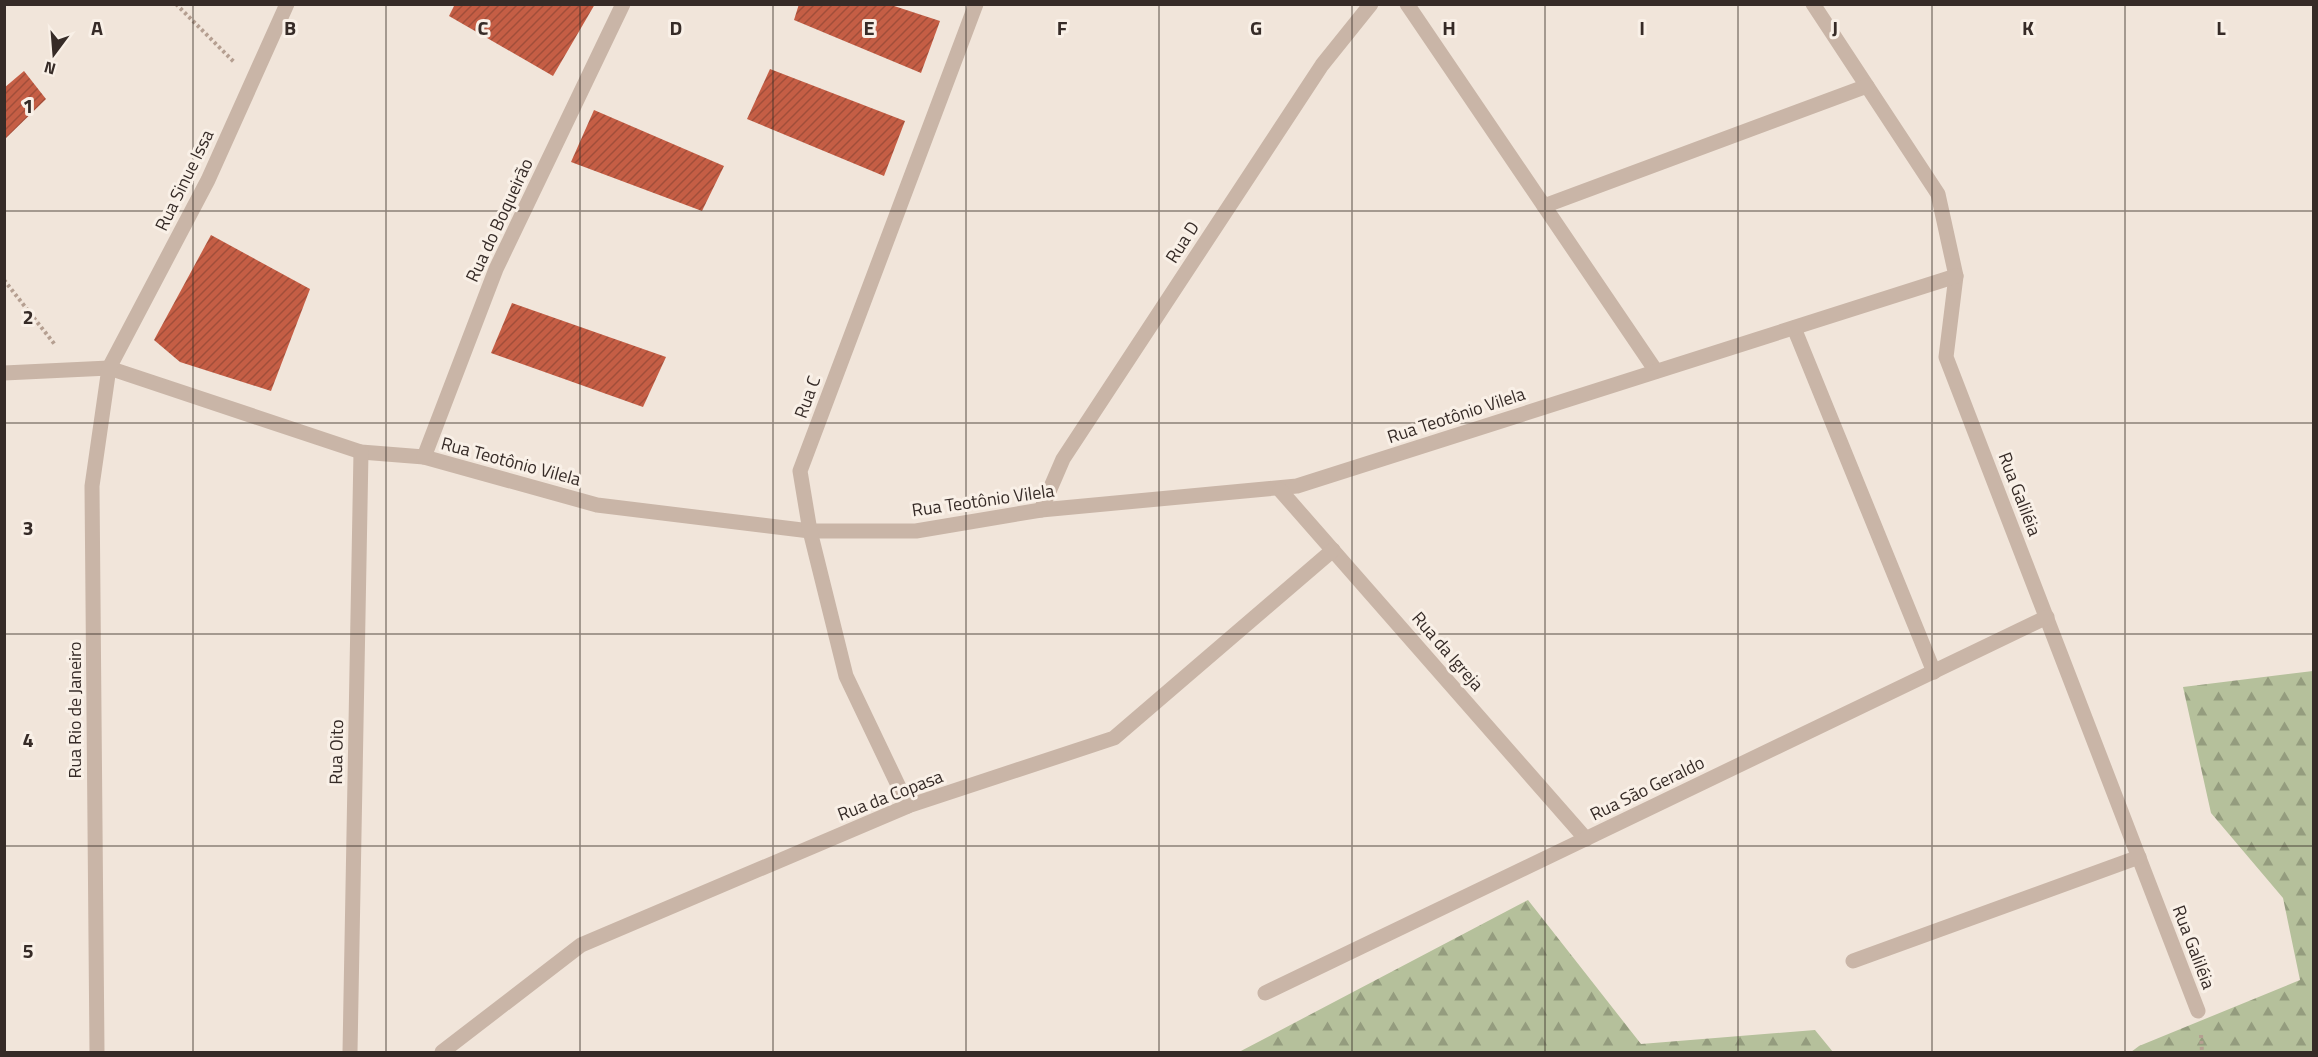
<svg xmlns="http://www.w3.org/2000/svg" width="2318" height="1057" font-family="'Titillium Web',sans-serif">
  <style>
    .forest { fill: url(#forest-firs) }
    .building { fill: url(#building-hatch) }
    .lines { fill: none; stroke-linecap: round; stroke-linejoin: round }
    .path { stroke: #b59f91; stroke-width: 4; stroke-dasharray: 3 3; stroke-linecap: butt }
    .street { stroke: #c9b5a7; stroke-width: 15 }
    .grid { fill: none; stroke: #362b27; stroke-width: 1.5; stroke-opacity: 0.55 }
    .labels { text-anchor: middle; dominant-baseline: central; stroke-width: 6; stroke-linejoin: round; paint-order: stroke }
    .street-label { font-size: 18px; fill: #362b27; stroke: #f9f0e7 }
    .grid-label { font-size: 20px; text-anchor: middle; font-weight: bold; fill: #362b27; stroke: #f9f0e7; stroke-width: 6; stroke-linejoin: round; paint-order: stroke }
  </style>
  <defs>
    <pattern id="forest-firs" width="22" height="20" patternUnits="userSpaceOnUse" patternTransform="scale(1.5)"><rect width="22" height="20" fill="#b5c09b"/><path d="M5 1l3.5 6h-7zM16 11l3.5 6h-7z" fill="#949c7e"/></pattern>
    <pattern id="building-hatch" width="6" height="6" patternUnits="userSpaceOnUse" patternTransform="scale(1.5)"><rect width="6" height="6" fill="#c55e45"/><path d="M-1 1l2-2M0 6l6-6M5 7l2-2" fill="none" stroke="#a14e3a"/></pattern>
  </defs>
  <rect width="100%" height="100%" fill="#f1e5da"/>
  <!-- forest -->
  <g class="forest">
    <path d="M 2313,671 L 2313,1052 L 2131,1052 L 2139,1046 L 2300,980 L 2283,898 L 2211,813 L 2183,687 Z"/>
    <path d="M 1528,900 L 1641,1044 L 1815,1030 L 1833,1052 L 1239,1052 Z"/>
  </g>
  <!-- building -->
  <g class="building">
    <path d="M 455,4 L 595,4 L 553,76 L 449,16 Z"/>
    <path d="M 799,4 L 888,4 L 940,21 L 921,73 L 794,20 Z"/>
    <path d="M 770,69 L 905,121 L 884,176 L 747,119 Z"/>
    <path d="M 24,71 L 46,99 L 4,140 L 4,88 Z"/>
    <path d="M 594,110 L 724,166 L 702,211 L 571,162 Z"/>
    <path d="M 211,235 L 310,289 L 271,391 L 180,362 L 154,340 Z"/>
    <path d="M 512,303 L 666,357 L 643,407 L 491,353 Z"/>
  </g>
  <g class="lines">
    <!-- path -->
    <g class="path">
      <path d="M 176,4 L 235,63"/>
      <path d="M 4,280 L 56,346"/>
      <path d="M 2201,1035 L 2202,1052"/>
    </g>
    <!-- street -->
    <g class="street">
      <path d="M 1407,4 L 1656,371"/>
      <path d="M 1813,4 L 1938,194 L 1956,276 L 1946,357 L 2198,1011"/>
      <path d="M 1544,206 L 1867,86"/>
      <path d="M 1794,328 L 1934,672"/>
      <path d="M 4,373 L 109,368 L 361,452 L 424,457 L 597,505 L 810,531 L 916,531 L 1041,510 L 1297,486 L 1956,276"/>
      <path d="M 424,457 L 496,269 L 623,4"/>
      <path d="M 1280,490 L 1586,839"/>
      <path d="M 1041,510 L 1063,459 L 1322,65 L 1371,4"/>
      <path d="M 908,806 L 846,676 L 810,531 L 800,471 L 976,4"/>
      <path d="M 1853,961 L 2139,857"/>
      <path d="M 1265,993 L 2047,617"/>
      <path d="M 97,1052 L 92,486 L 109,368 L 208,180 L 287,4"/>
      <path d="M 350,1052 L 361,452"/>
      <path d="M 442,1052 L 581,945 L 908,806 L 1114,738 L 1333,550"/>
    </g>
  </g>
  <!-- grid -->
  <path class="grid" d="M 193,4 L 193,1052M 386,4 L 386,1052M 580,4 L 580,1052M 773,4 L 773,1052M 966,4 L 966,1052M 1159,4 L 1159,1052M 1352,4 L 1352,1052M 1545,4 L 1545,1052M 1738,4 L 1738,1052M 1932,4 L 1932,1052M 2125,4 L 2125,1052M 4,211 L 2314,211M 4,423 L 2314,423M 4,634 L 2314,634M 4,846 L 2314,846"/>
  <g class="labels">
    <!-- street labels -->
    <g class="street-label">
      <text transform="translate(184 180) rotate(-64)">Rua Sinue Issa</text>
      <text transform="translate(499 220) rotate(-65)">Rua do Boqueirão</text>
      <text transform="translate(1182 242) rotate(-57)">Rua D</text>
      <text transform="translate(807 397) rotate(-70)">Rua C</text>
      <text transform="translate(1456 415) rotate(-18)">Rua Teotônio Vilela</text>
      <text transform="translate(511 461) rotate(15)">Rua Teotônio Vilela</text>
      <text transform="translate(2020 494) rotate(69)">Rua Galiléia</text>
      <text transform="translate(983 500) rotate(-8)">Rua Teotônio Vilela</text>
      <text transform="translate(1448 651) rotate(49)">Rua da Igreja</text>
      <text transform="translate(74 710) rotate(-90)">Rua Rio de Janeiro</text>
      <text transform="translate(336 752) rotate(-89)">Rua Oito</text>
      <text transform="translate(1647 788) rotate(-26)">Rua São Geraldo</text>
      <text transform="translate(890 795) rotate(-21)">Rua da Copasa</text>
      <text transform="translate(2194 947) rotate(69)">Rua Galiléia</text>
    </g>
  </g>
  <g class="grid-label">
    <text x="97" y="35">A</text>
    <text x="290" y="35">B</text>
    <text x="483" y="35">C</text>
    <text x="676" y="35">D</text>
    <text x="869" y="35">E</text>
    <text x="1062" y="35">F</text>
    <text x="1256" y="35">G</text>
    <text x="1449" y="35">H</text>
    <text x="1642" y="35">I</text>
    <text x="1835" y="35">J</text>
    <text x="2028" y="35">K</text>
    <text x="2221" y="35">L</text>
    <text x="28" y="113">1</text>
    <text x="28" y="324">2</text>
    <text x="28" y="535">3</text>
    <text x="28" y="747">4</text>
    <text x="28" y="958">5</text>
  </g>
  <!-- border -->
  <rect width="2318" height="1057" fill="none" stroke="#362b27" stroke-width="12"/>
  <!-- north arrow -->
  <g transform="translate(54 54) rotate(196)" stroke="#f9f0e7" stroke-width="4.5" paint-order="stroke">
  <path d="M0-4.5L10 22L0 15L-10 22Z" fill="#362b27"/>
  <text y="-9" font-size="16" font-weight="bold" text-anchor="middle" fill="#362b27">N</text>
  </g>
</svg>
